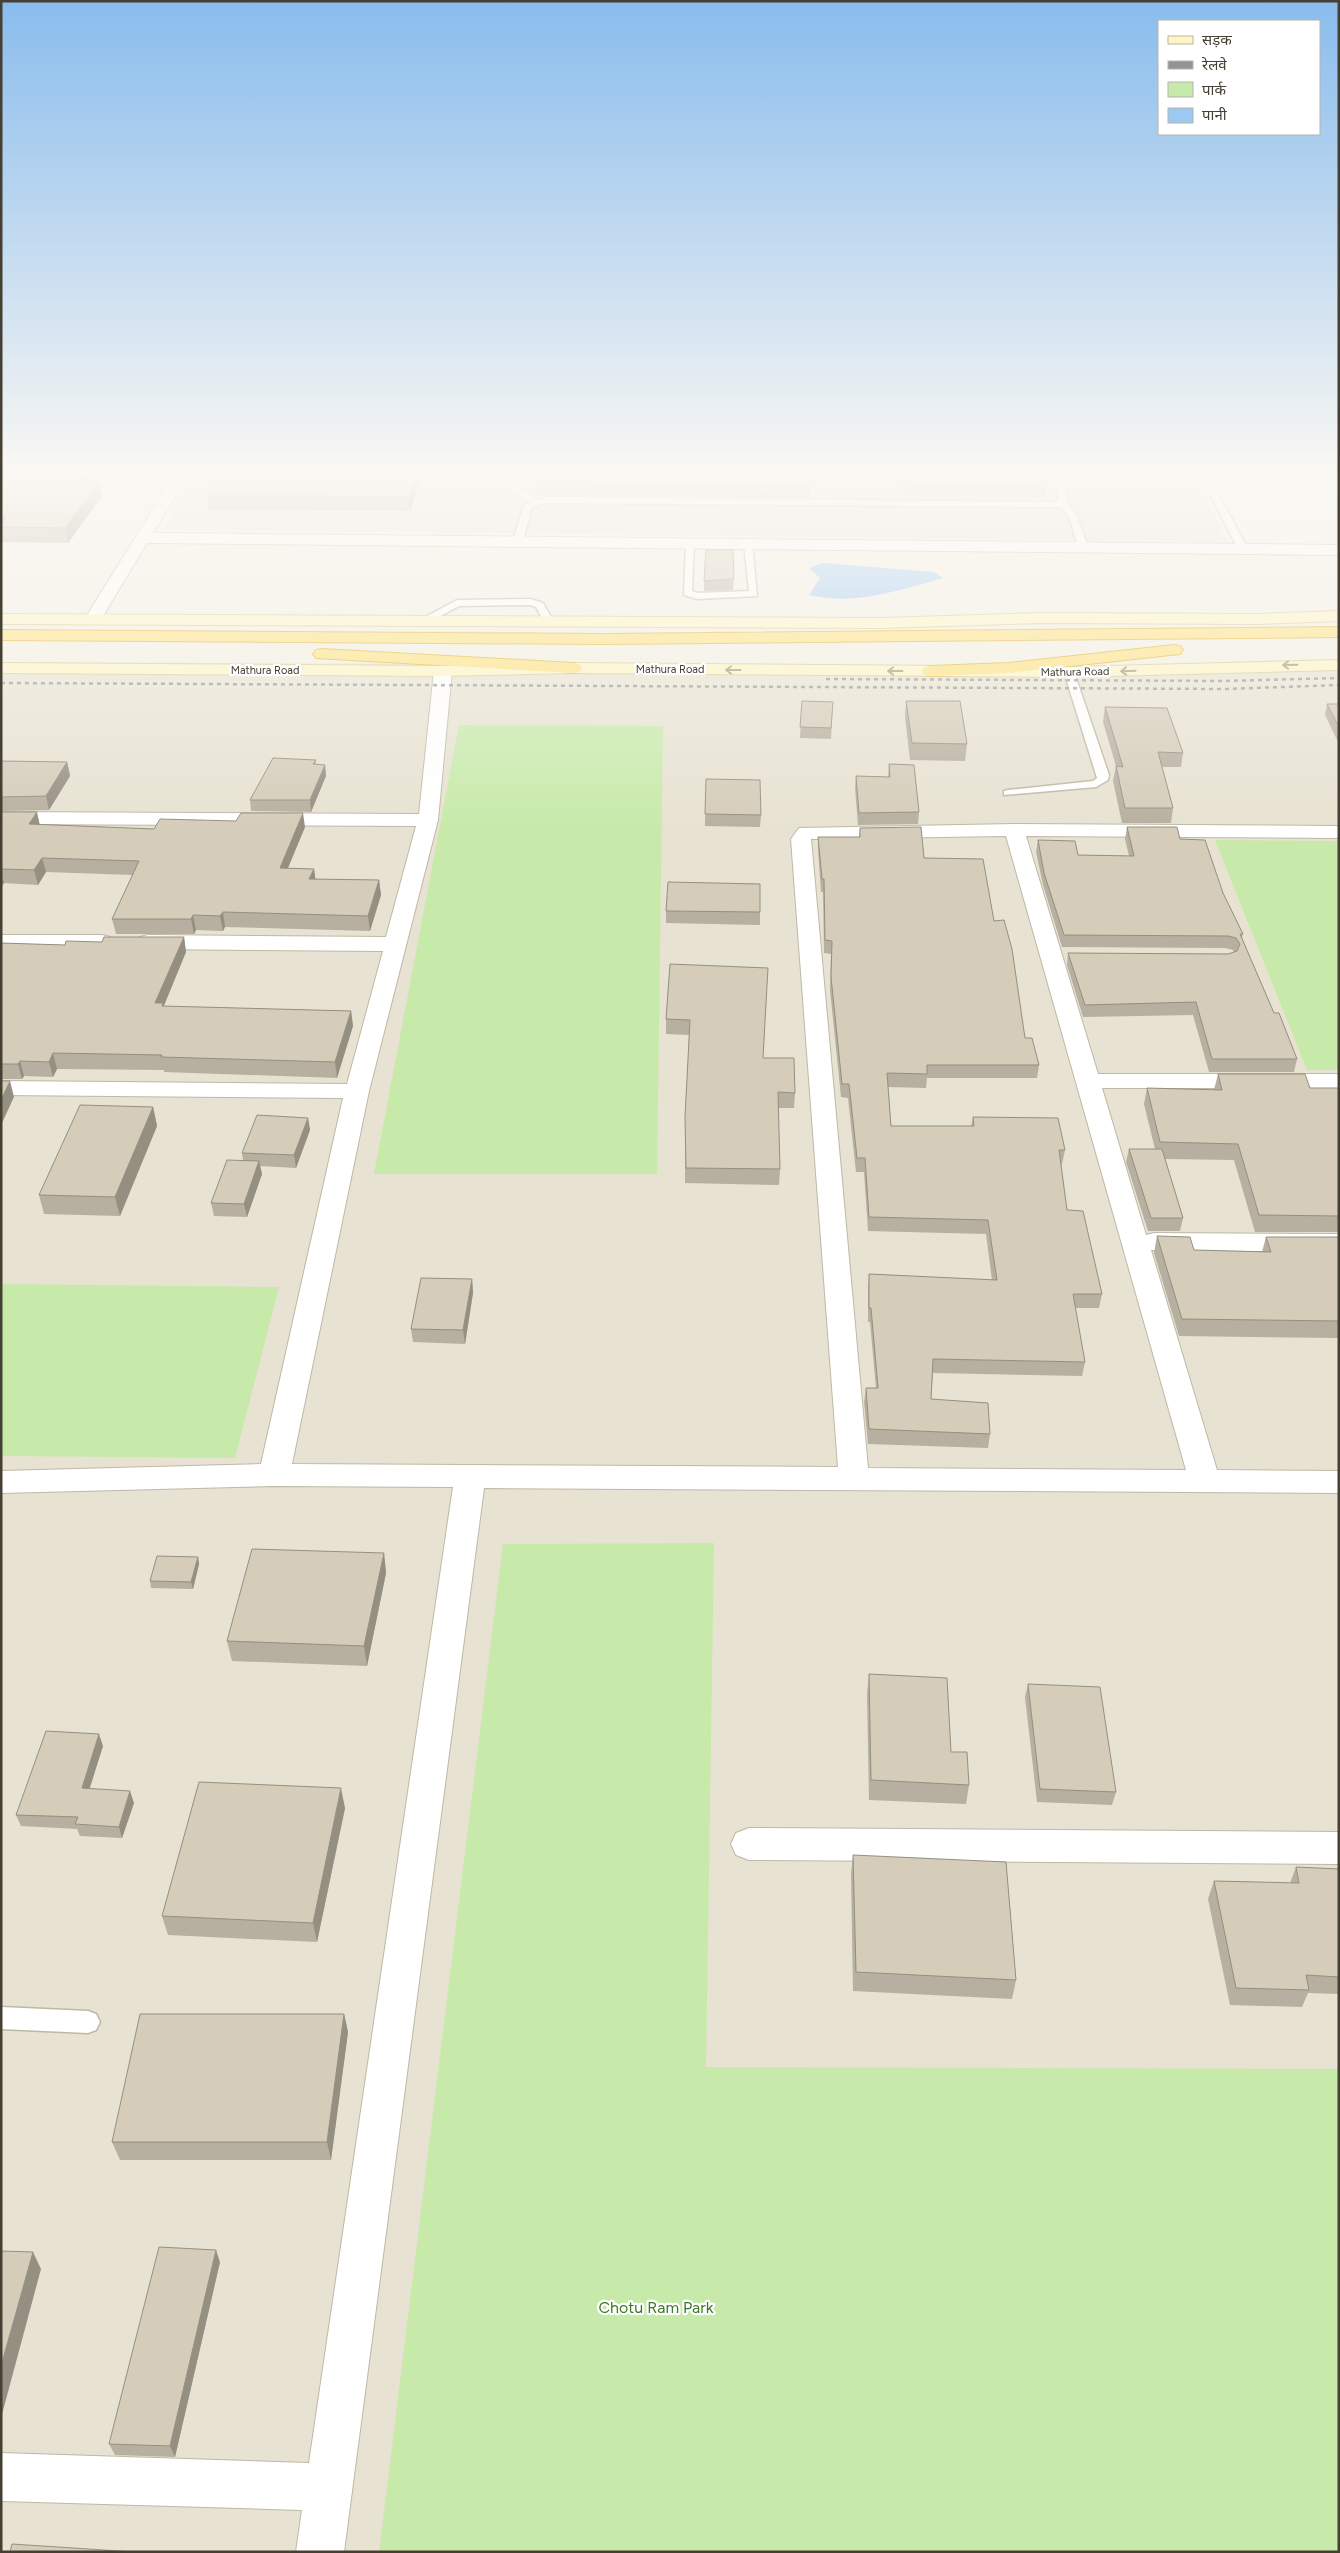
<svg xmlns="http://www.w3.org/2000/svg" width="1340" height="2553" font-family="Figtree,'Noto Sans Devanagari',sans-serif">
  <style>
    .residential { fill: #e7e2d1 }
    .industrial { fill: #e5e0d9 }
    .green { fill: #c7eaaa }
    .water { fill: #9cc8f4 }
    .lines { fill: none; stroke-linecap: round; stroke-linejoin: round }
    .service-casing { stroke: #bfb8a6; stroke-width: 3 }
    .minor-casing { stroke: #bfb8a6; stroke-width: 2 }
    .secondary-casing { stroke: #d5c991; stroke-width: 2 }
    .trunk-casing { stroke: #e5b12b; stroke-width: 2 }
    .service { fill: #fff; fill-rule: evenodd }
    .minor { fill: #fff; fill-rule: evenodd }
    .secondary { fill: #fff6c1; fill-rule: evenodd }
    .trunk { fill: #ffe179; fill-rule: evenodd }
    .rail { stroke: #949494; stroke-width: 2.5; stroke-dasharray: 4 4; stroke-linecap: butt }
    .wall { fill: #b7af9f }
    .shaded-wall { fill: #958f82 }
    .building { fill: #d5ccb9; stroke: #958f82 }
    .oneway { stroke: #999273 }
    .labels { text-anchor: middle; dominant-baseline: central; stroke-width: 4.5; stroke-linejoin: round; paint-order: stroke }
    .far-street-label { font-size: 11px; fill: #454033; stroke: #fff }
    .near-park-label { font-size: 16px; fill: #3d7924; stroke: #fff }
  </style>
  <rect width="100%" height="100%" fill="#f3f0e4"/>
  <!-- residential -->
  <path class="residential" d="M 1,662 L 1339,667 L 1339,2552 L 1,2552 Z"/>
  <!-- industrial -->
  <path class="industrial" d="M 196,475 L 1193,475 L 1228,542 L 163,529 Z"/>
  <!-- green -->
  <g class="green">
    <path d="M 459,725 L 663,726 L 657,1174 L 374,1174 Z"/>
    <path d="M 1215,840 L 1339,841 L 1339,1070 L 1307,1070 Z"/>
    <path d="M 1,1284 L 279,1287 L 235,1458 L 1,1456 Z"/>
    <path d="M 714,1543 L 706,2067 L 1339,2069 L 1339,2552 L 379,2552 L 503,1544 Z"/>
  </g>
  <!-- water -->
  <path class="water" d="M 822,563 L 934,572 L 943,578 C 900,590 855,606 809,595 L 820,578 L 809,568 Z"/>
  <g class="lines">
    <defs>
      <g id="service">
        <path d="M 494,475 L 503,475 L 511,484 L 538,500 L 548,497 L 1056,502 L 1059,499 L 1052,475 L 1060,475 L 1068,499 L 1066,502 L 1077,516 L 1088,547 L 1083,550 L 1078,547 L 1069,516 L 1061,507 L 548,503 L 532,507 L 523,541 L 518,544 L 513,541 L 524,505 L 530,502 L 505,488 Z"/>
        <path d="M 1200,475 L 1208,475 L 1248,549 L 1246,551 L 1238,549 Z"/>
        <path d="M 686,541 L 694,543 L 692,591 L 698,593 L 749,591 L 744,544 L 752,542 L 757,596 L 697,599 L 684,595 Z"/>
        <path d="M 531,599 L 543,603 L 554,622 L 553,624 L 545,624 L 536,607 L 530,605 L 459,606 L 425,624 L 416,622 L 457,600 Z"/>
        <path d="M 1069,669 L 1074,672 L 1109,775 L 1108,780 L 1096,787 L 1004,795 L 1004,791 L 1008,790 L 1093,781 L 1097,778 L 1064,672 Z"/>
        <path d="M 1,2007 L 88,2011 L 96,2014 L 100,2022 L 96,2030 L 88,2033 L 1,2029 Z"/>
      </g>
      <g id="minor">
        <path d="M 174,475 L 188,475 L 153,533 L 1339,545 L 1339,555 L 147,543 L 98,624 L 86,624 L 84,620 Z"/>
        <path d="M 443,666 L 449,667 L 452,671 L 438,820 L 369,1091 L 292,1464 L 838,1467 L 791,839 L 799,828 L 1014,824 L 1339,826 L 1339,838 L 1026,836 L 1098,1074 L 1339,1074 L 1339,1088 L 1102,1088 L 1146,1235 L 1154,1233 L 1339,1234 L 1339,1252 L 1151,1250 L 1217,1470 L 1339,1471 L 1339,1493 L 484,1488 L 344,2552 L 296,2552 L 302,2510 L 1,2501 L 1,2453 L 309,2463 L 453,1487 L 274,1486 L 1,1493 L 1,1471 L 261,1464 L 343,1098 L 1,1095 L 1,1081 L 347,1084 L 383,951 L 148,949 L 140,947 L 137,942 L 140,937 L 148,935 L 386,937 L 416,826 L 1,824 L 1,812 L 419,814 L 434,671 L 437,667 ZM 1006,836 L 1186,1470 L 868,1468 L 811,839 Z"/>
        <path d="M 1,935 L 102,935 L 110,937 L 113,942 L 110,947 L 102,949 L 1,949 Z"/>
        <path d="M 749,1828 L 1339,1832 L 1339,1864 L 749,1860 L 736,1855 L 731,1844 L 736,1833 Z"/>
      </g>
      <g id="secondary">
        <path d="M 1339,611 L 1339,621 L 1258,624 L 1042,623 L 882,628 L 1,624 L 1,614 L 882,618 L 1042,613 L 1258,614 Z"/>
        <path d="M 1339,660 L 1339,670 L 1069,677 L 573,673 L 443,676 L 1,673 L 1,663 L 443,666 L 573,663 L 1069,667 Z"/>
      </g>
      <g id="trunk">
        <path d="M 1339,627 L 1339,637 L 604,644 L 1,640 L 1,630 L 604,634 Z"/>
        <path d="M 1174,645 L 1180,646 L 1183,650 L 1180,654 L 1008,673 L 931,676 L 925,675 L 922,671 L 925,667 L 931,666 L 1008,663 Z"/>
        <path d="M 322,649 L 573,663 L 579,664 L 582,668 L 579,672 L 573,673 L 316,658 L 313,654 L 316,650 Z"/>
      </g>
    </defs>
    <!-- service casing -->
    <use href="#service" class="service-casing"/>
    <!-- minor casing -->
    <use href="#minor" class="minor-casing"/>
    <!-- secondary casing -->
    <use href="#secondary" class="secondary-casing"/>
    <!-- trunk casing -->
    <use href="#trunk" class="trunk-casing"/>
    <!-- service -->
    <use href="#service" class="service"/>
    <!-- minor -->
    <use href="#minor" class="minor"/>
    <!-- secondary -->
    <use href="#secondary" class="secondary"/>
    <!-- trunk -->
    <use href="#trunk" class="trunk"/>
    <!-- rail -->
    <g class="rail">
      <path d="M 826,679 L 1222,681 L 1339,678"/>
      <path d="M 1,683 L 1226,689 L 1339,685"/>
    </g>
  </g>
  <!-- wall -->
  <g class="wall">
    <path d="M 1,475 L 90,481 L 102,496 L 68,543 L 2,542 L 1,538 Z"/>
    <path d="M 219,475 L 422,475 L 410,511 L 209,510 L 207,495 Z"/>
    <path d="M 900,475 L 1044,475 L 1047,483 L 1045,497 L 904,496 Z"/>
    <path d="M 536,481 L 810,483 L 810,497 L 537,495 Z"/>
    <path d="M 734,579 L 733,590 L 704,591 L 704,581 Z"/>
    <path d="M 802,701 L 833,702 L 831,739 L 800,738 Z"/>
    <path d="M 906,701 L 967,744 L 965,761 L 910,760 L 905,717 Z"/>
    <path d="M 1327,704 L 1339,704 L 1339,744 L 1325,715 Z"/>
    <path d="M 1105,707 L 1183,753 L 1181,767 L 1162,767 L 1173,808 L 1171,823 L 1122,823 L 1113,781 L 1116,766 L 1103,722 Z"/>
    <path d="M 316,760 L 316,764 L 325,765 L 326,776 L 311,812 L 251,811 L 250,800 Z"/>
    <path d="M 1,761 L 67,762 L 70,776 L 49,810 L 1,811 Z"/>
    <path d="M 889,764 L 919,812 L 918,824 L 858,825 L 855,788 L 856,776 L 888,777 Z"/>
    <path d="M 706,779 L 761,815 L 760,827 L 705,826 Z"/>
    <path d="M 1,812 L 40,824 L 154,829 L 305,827 L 288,868 L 314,869 L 315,879 L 379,880 L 381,895 L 370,931 L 225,927 L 223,931 L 196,930 L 194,934 L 116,934 L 112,919 L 133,875 L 46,872 L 38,885 L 4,883 L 1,887 Z"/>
    <path d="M 1127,827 L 1180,839 L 1223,893 L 1243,934 L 1242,938 L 1274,1013 L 1297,1059 L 1294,1072 L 1209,1072 L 1193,1015 L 1083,1017 L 1067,965 L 1068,953 L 1228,954 L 1234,952 L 1233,950 L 1225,948 L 1062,947 L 1043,885 L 1036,852 L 1038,840 L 1078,855 L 1129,856 L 1125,839 Z"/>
    <path d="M 860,828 L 924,858 L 994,921 L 1025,1038 L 1039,1065 L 1037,1078 L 927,1078 L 926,1088 L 888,1087 L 891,1126 L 971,1126 L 973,1117 L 1065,1150 L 1062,1164 L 1061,1164 L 1067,1210 L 1102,1294 L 1099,1308 L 1075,1308 L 1085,1362 L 1082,1376 L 933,1373 L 931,1399 L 990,1434 L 988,1448 L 868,1444 L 864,1402 L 866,1388 L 876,1388 L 870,1322 L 868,1322 L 868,1288 L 869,1274 L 992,1280 L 986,1234 L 868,1231 L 864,1172 L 856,1172 L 848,1098 L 841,1097 L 830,990 L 831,954 L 824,953 L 823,892 L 821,892 L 818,849 L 818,837 L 859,837 Z"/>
    <path d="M 666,911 L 760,912 L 760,925 L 666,923 Z"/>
    <path d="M 184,937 L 186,952 L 164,1006 L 351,1011 L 353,1026 L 337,1078 L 164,1072 L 164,1070 L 57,1069 L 53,1077 L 24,1076 L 22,1079 L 1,1079 L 1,943 L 65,945 Z"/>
    <path d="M 670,964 L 763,1058 L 795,1093 L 794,1108 L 778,1108 L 780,1169 L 779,1185 L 685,1183 L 685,1133 L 689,1035 L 666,1034 L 666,1019 Z"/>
    <path d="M 1218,1074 L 1310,1088 L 1339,1088 L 1339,1232 L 1255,1232 L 1234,1160 L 1165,1159 L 1183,1218 L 1180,1231 L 1148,1231 L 1126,1162 L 1129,1149 L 1155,1149 L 1144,1104 L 1147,1088 L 1214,1090 Z"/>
    <path d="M 153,1107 L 157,1126 L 120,1216 L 44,1214 L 39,1195 Z"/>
    <path d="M 308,1118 L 310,1130 L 296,1168 L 260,1166 L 262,1174 L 247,1217 L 214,1216 L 211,1203 L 243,1160 L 242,1153 Z"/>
    <path d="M 1157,1236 L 1194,1250 L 1262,1252 L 1266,1237 L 1339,1237 L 1339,1338 L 1179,1336 L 1154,1253 Z"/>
    <path d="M 472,1279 L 473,1293 L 465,1344 L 413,1342 L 411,1329 Z"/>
    <path d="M 384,1553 L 386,1573 L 367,1666 L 232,1661 L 227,1641 Z"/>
    <path d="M 198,1557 L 199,1564 L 193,1589 L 151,1588 L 150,1581 Z"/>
    <path d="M 869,1674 L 969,1785 L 966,1804 L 869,1800 L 867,1694 Z"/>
    <path d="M 1028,1684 L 1116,1792 L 1112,1805 L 1037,1802 L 1025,1697 Z"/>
    <path d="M 103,1746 L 89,1789 L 134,1803 L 122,1838 L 80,1836 L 77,1829 L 21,1826 L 16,1815 Z"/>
    <path d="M 345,1808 L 317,1942 L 168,1935 L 162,1916 Z"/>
    <path d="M 853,1855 L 1016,1980 L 1012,1999 L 853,1991 L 851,1874 Z"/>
    <path d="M 1296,1867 L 1339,1869 L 1339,1994 L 1308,1993 L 1302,2007 L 1230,2005 L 1208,1899 L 1214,1881 L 1290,1883 Z"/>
    <path d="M 344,2014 L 348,2032 L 331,2160 L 120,2160 L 112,2142 Z"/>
    <path d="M 220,2262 L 175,2457 L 115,2455 L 109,2444 Z"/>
  </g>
  <!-- shaded-wall -->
  <g class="shaded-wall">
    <path d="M 81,475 L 94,475 L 80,496 L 77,481 Z"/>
    <path d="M 416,475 L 422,475 L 410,511 L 409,497 Z"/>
    <path d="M 100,481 L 102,496 L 68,543 L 65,528 Z"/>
    <path d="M 67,762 L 70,776 L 49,810 L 46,796 Z"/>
    <path d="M 325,765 L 326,776 L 311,812 L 310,800 Z"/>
    <path d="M 37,812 L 40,826 L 29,824 Z"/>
    <path d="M 303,813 L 305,827 L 282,882 L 280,868 Z"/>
    <path d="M 42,858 L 46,872 L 38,885 L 34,870 Z"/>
    <path d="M 314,869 L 316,883 L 309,879 Z"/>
    <path d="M 1,874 L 4,883 L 1,887 Z"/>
    <path d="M 379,880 L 381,895 L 370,931 L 368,916 Z"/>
    <path d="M 223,912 L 225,927 L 223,931 L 220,916 Z"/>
    <path d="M 193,915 L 196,930 L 194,934 L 191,919 Z"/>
    <path d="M 184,937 L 186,952 L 164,1005 L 155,1003 Z"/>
    <path d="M 351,1011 L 353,1026 L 337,1078 L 335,1062 Z"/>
    <path d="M 53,1053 L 57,1069 L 53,1077 L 49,1062 Z"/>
    <path d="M 20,1061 L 24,1076 L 22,1079 L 18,1064 Z"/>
    <path d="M 10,1081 L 14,1097 L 1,1125 L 1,1100 Z"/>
    <path d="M 153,1107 L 157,1126 L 120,1216 L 115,1197 Z"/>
    <path d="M 308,1118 L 310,1130 L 296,1168 L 294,1155 Z"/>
    <path d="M 259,1161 L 262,1174 L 247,1217 L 244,1204 Z"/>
    <path d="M 472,1279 L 473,1293 L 465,1344 L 463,1330 Z"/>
    <path d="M 384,1553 L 386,1573 L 367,1666 L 364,1646 Z"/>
    <path d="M 198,1557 L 199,1564 L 193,1589 L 191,1582 Z"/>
    <path d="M 99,1734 L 103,1746 L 86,1800 L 82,1788 Z"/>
    <path d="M 341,1788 L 345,1808 L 317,1942 L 313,1923 Z"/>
    <path d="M 130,1791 L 134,1803 L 122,1838 L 119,1827 Z"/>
    <path d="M 344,2014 L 348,2032 L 331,2160 L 327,2142 Z"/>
    <path d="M 216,2250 L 220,2262 L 175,2457 L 170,2446 Z"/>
    <path d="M 33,2252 L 41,2269 L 1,2418 L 1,2366 Z"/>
  </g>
  <!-- building -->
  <g class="building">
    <path d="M 1,475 L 81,475 L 77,481 L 100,481 L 65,528 L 1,527 L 1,524 L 7,517 L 1,517 Z"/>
    <path d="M 219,475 L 416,475 L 409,497 L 207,495 Z"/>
    <path d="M 537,475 L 809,475 L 810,483 L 536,481 Z"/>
    <path d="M 904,475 L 1044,475 L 1047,483 L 905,482 Z"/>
    <path d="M 706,550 L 733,550 L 734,579 L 704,581 Z"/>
    <path d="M 802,701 L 833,702 L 831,728 L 800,727 Z"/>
    <path d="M 906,701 L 960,701 L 967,744 L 912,743 Z"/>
    <path d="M 1327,704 L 1339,704 L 1339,727 Z"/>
    <path d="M 1105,707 L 1167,708 L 1183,753 L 1158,752 L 1173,808 L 1125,808 L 1116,766 L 1123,767 Z"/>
    <path d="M 273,758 L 316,760 L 313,764 L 325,765 L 310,800 L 250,800 Z"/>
    <path d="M 1,761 L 67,762 L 46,796 L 1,797 Z"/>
    <path d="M 889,764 L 914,765 L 919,812 L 859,813 L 856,776 L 890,777 Z"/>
    <path d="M 706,779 L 760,780 L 761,815 L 705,814 Z"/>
    <path d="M 1,812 L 37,812 L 29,824 L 154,829 L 160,819 L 236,821 L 241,813 L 303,813 L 280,868 L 314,869 L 309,879 L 379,880 L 368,916 L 223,912 L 220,916 L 193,915 L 191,919 L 112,919 L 139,861 L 42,858 L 34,870 L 1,869 Z"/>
    <path d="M 921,827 L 924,858 L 983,859 L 994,921 L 1004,920 L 1012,949 L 1025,1038 L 1032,1038 L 1039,1065 L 927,1065 L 927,1074 L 887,1073 L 891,1126 L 974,1126 L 973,1117 L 1058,1118 L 1065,1150 L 1059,1150 L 1067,1210 L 1083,1211 L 1102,1294 L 1073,1294 L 1085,1362 L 933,1359 L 931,1399 L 988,1403 L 990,1434 L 869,1429 L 866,1388 L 878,1388 L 871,1308 L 869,1308 L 869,1274 L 997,1280 L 988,1220 L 869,1217 L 865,1158 L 857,1158 L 849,1084 L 842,1084 L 831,977 L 832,941 L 825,940 L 824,879 L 822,879 L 818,837 L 860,837 L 860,828 Z"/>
    <path d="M 1127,827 L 1177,827 L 1180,839 L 1205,840 L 1223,893 L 1243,934 L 1240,934 L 1274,1013 L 1279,1013 L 1297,1059 L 1212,1059 L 1196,1002 L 1085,1005 L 1068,953 L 1228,954 L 1237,951 L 1240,944 L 1236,938 L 1228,936 L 1064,935 L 1044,873 L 1038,840 L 1075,841 L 1078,855 L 1134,856 Z"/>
    <path d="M 668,882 L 760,884 L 760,912 L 666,911 Z"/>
    <path d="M 104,937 L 184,937 L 155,1003 L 163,1003 L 162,1006 L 351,1011 L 335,1062 L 161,1057 L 162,1055 L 53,1053 L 49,1062 L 20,1061 L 18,1064 L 1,1064 L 1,943 L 65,945 L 66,941 L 102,942 Z"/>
    <path d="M 670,964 L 768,968 L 763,1058 L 794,1058 L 795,1093 L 778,1092 L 780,1169 L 686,1168 L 685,1117 L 690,1020 L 666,1019 Z"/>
    <path d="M 1218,1074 L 1305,1074 L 1310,1088 L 1339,1088 L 1339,1216 L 1259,1215 L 1238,1144 L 1160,1142 L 1147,1088 L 1222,1090 Z"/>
    <path d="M 1,1081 L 10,1081 L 1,1100 Z"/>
    <path d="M 80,1105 L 153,1107 L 115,1197 L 39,1195 Z"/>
    <path d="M 257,1115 L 308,1118 L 294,1155 L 242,1153 Z"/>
    <path d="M 1129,1149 L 1162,1149 L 1183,1218 L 1151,1218 Z"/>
    <path d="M 227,1160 L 259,1161 L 244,1204 L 211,1203 Z"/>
    <path d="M 1157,1236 L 1190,1237 L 1194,1250 L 1271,1252 L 1266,1237 L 1339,1237 L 1339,1321 L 1182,1319 Z"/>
    <path d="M 421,1278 L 472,1279 L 463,1330 L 411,1329 Z"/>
    <path d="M 252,1549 L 384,1553 L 364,1646 L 227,1641 Z"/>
    <path d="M 157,1556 L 198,1557 L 191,1582 L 150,1581 Z"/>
    <path d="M 869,1674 L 947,1678 L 951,1752 L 967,1752 L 969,1785 L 871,1780 Z"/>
    <path d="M 1028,1684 L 1100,1687 L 1116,1792 L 1040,1789 Z"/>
    <path d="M 46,1731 L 99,1734 L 82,1788 L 130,1791 L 119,1827 L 75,1824 L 78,1817 L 16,1815 Z"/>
    <path d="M 199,1782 L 341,1788 L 313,1923 L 162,1916 Z"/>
    <path d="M 853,1855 L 1006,1862 L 1016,1980 L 856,1972 Z"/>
    <path d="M 1296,1867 L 1339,1869 L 1339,1977 L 1306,1975 L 1309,1990 L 1236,1988 L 1214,1881 L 1299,1883 Z"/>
    <path d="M 140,2014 L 344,2014 L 327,2142 L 112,2142 Z"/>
    <path d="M 159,2247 L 216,2250 L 170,2446 L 109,2444 Z"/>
    <path d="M 1,2251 L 33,2252 L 1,2366 Z"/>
    <path d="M 12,2544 L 134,2552 L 10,2552 Z"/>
  </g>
  <!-- one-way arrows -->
  <defs><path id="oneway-shaft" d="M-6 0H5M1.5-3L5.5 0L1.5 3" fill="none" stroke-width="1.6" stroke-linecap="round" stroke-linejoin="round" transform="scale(1.25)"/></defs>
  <g class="oneway">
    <use href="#oneway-shaft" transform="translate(1290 665) rotate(179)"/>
    <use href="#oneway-shaft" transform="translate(733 670) rotate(-180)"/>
    <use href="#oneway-shaft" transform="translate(895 671) rotate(-180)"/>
    <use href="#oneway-shaft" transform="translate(1128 671) rotate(178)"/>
  </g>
  <!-- sky -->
  <linearGradient id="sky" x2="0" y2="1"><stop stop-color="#89bced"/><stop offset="0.57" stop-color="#faf8f3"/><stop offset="1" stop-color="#faf8f3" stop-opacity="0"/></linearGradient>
  <rect width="1340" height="832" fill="url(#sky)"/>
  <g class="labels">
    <!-- far-street labels -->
    <g class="far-street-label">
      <text x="670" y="669">Mathura Road</text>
      <text x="265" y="670">Mathura Road</text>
      <text transform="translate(1075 672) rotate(-1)">Mathura Road</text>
    </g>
    <!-- near-park labels -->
    <g class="near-park-label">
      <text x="656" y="2307">Chotu Ram Park</text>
    </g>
  </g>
  <!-- border -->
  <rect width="1340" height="2553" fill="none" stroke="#454033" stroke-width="5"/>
  <!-- legend -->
  <rect x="1158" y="20" width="162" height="115" fill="#ffffff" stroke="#b5b3ad"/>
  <rect x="1168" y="36" width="25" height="8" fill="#fff6c1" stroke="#b5b3ad"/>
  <text x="1202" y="45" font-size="15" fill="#454033">सड़क</text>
  <rect x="1168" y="61" width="25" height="8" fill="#949494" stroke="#b5b3ad"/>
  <text x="1202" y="70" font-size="15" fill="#454033">रेलवे</text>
  <rect x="1168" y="82" width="25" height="15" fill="#c7eaaa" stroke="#b5b3ad"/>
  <text x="1202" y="95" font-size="15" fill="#454033">पार्क</text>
  <rect x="1168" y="108" width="25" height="15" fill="#9cc8f4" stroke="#b5b3ad"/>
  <text x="1202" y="120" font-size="15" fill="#454033">पानी</text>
</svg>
